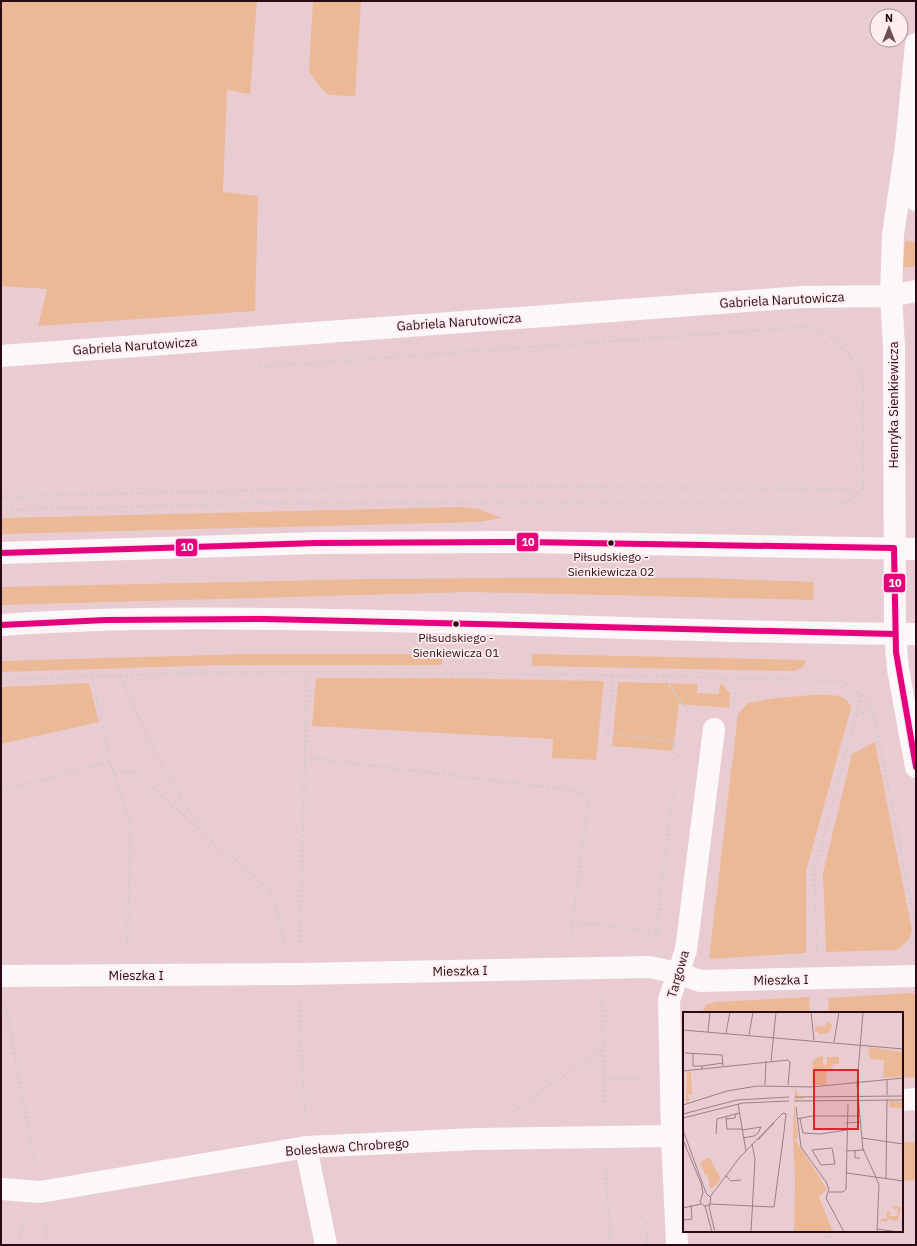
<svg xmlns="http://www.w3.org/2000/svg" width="917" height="1246" font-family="'IBM Plex Sans',sans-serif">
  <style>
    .green { fill: #ecb997 }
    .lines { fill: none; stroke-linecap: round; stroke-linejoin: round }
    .path { stroke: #d3cacc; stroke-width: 2.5; stroke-dasharray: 2 3; stroke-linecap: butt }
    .minor { stroke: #fcf7f8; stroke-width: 22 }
    .major { stroke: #fcf7f8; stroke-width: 22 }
    .bus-1-casing { stroke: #feecef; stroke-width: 9 }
    .bus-1 { stroke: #e5007d; stroke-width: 6 }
    .bus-dot { fill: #290a14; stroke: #feecef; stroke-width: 1.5 }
    .labels { text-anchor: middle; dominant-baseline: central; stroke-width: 3.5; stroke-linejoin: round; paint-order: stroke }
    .bus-label { font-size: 12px; fill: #290a14; stroke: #feecef }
    .street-label { font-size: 13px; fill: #290a14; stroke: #feecef }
    .inset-road { fill: none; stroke: #9c7e86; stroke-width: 1 }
    .view { fill: #d62828; fill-opacity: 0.15; stroke: #d62828; stroke-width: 2 }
    .inset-edge { fill: none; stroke: #290a14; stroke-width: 2 }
    .line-badge { stroke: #feecef; stroke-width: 1.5 }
    .badge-label { font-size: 11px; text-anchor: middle; font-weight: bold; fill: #fff }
  </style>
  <rect width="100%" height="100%" fill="#e9ccd2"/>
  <!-- green -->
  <g class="green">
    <path d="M 1,1 L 257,1 L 250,94 L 227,90 L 223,192 L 258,196 L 255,311 L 38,326 L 47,289 L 1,286 Z"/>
    <path d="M 313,1 L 361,1 L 355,96 L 329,95 L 320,87 L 309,71 Z"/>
    <path d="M 905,241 L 916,242 L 916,266 L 903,268 Z"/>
    <path d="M 463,507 L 479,509 L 502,518 L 479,522 L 1,534 L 1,518 Z"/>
    <path d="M 525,578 L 706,578 L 814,582 L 813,600 L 471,592 L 1,605 L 1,587 L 365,579 Z"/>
    <path d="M 249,654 L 442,654 L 442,665 L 224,665 L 1,672 L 1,661 Z"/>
    <path d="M 532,654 L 806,660 L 803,667 L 794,671 L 532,666 Z"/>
    <path d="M 316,678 L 442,678 L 604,681 L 596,760 L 552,758 L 553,739 L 312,726 Z"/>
    <path d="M 618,682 L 697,684 L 697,693 L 719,694 L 720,684 L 725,687 L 730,693 L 729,708 L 679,704 L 673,751 L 612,746 Z"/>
    <path d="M 89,683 L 99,722 L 1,744 L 1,687 Z"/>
    <path d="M 812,695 C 826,695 847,692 851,708 L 806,871 L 806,953 L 709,959 L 738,714 L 748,703 L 777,698 Z"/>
    <path d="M 875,742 L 912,931 C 909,941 904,946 895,950 L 826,952 L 823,873 L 852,754 Z"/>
    <path d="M 911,993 L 916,994 L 916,1077 L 902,1078 L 902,1013 L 829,1013 L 828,998 Z"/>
    <path d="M 809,997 L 810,1013 L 701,1013 L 706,1005 L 716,1002 Z"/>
    <path d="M 902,1142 L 916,1142 L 916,1180 L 902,1181 Z"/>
  </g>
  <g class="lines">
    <!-- path -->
    <g class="path">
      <path d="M 804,325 L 804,327 C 810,328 817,329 822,332 C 841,342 854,360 863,378 L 863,484"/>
      <path d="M 259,367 L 804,327"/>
      <path d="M 1,497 L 405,486 L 844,489 L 868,499"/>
      <path d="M 1,510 L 266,503 L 829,504 L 847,503 L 862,489 L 863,484 L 868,484"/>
      <path d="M 614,675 L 607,734 L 675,741 L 673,751 L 682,758"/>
      <path d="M 120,676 L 156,755 L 200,829 L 214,845 L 245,867 L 268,889 L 276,906 L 285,947"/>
      <path d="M 92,677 L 110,762 L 131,824 L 127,949"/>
      <path d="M 663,677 L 692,716"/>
      <path d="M 1,680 L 190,673 L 307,672 L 614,675 L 841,681 L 862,695 L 873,712 L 916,928"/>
      <path d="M 733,709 L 737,678"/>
      <path d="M 857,714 L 874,712"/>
      <path d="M 304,757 L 576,791 C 584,794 586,798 588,805 L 570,941"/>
      <path d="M 115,773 L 135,771 L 199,830"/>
      <path d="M 1,791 L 110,762"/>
      <path d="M 573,922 L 662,933"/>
      <path d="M 655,940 L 674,786"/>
      <path d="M 300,947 L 307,672"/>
      <path d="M 908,948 L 913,941 L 916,933"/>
      <path d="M 817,951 L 814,871 L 862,695"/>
      <path d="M 602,995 L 604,1110"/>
      <path d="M 299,1000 L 305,1119"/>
      <path d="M 5,1003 L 35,1165"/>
      <path d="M 819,1006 L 819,1013"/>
      <path d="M 603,1078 L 643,1078"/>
      <path d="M 514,1111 L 582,1062 L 603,1050"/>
      <path d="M 902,1135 L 916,1135"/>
      <path d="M 606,1163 L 610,1245"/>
      <path d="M 44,1219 L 48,1245"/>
      <path d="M 647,1222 L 647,1245"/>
      <path d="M 828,1231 L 829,1245"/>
      <path d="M 17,1245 L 25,1219"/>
      <path d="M 641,1245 L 647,1241"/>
    </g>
    <!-- minor -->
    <g class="minor">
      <path d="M 916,44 L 906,146 L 893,235 L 891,296 L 894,346 L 895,634 L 898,669 L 916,767"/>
      <path d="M 909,165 L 916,200"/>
      <path d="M 1,356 L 802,297 L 891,296 L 916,291"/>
      <path d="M 1,976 L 299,974 L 649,967 L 679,973 L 700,981 L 916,976"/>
      <path d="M 902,1100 L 916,1099"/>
      <path d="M 306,1147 L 326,1245"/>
      <path d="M 1,1189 L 40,1192 L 306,1147 L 475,1139 L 672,1136"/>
      <path d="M 677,1245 L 672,1136 L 669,1000 L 686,950 L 714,729"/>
    </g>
    <!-- major -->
    <g class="major">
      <path d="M 1,553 L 316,543 L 525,542 L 916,549"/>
      <path d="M 1,625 C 128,616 255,618 383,621 C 560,625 738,633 916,634"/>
    </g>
    <defs>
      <g id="bus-1">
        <path d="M 1,553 L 316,543 L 525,542 L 894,548 L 896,652 L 916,767"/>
        <path d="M 1,625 L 106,620 L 264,619 L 895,634"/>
      </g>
    </defs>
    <!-- bus-1 casing -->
    <use href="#bus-1" class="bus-1-casing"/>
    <!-- bus-1 -->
    <use href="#bus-1" class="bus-1"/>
  </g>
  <!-- markers -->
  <g class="bus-dot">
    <circle cx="611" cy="543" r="3.5"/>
    <circle cx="456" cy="624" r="3.5"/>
  </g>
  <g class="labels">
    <!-- bus labels -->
    <g class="bus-label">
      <text x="611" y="556">Piłsudskiego -<tspan x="611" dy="15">Sienkiewicza 02</tspan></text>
      <text x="456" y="637">Piłsudskiego -<tspan x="456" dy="15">Sienkiewicza 01</tspan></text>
    </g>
    <!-- street labels -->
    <g class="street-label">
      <text transform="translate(782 300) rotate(-3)">Gabriela Narutowicza</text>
      <text transform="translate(459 322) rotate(-4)">Gabriela Narutowicza</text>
      <text transform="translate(135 346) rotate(-4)">Gabriela Narutowicza</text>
      <text transform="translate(893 405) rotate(-90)">Henryka Sienkiewicza</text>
      <text transform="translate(460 971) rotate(-1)">Mieszka I</text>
      <text transform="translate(678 974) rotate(-74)">Targowa</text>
      <text x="136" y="975">Mieszka I</text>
      <text transform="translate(781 980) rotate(-1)">Mieszka I</text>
      <text transform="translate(347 1147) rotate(-4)">Bolesława Chrobrego</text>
    </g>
  </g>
  <!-- overview -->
  <g transform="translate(683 1012)">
    <rect width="220" height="220" fill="#e9ccd2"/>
    <path d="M 143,9 L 149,13 L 146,21 L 137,22 L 132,19 L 132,15 L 134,14 L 142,15 ZM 185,35 L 220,40 L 220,64 L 200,66 L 201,48 L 187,47 ZM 140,43 L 140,53 L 144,53 L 144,45 L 156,45 L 156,52 L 150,52 L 148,62 L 144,55 L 143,73 L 133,73 L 129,71 L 130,48 ZM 4,60 L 8,60 L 9,82 L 5,83 L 7,89 L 3,91 ZM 112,76 L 115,83 L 124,83 L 112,84 L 124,86 L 111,88 L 115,125 L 113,125 L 113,129 L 144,177 L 136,185 L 150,220 L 111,220 L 112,168 L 110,122 ZM 206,89 L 220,90 L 220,97 L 206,95 ZM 26,145 L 38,167 L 30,176 L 27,176 L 24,162 L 22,163 L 17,151 ZM 210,194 L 218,195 L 215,209 L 205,207 L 204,210 L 198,209 L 197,214 L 198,206 L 204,207 L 204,199 L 208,200 L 206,204 L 214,204 L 215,197 L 210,197 Z" fill="#ecb997"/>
    <path class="inset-road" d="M 128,0 L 131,28M 180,0 L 174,72 L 180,138M 0,18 L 220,37M 25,20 L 27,0M 43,21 L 47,0M 66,23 L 70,0M 151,30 L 156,0M 2,41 L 39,43 L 40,54M 10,41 L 10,54 L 19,54 L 19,57M 88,49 L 93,0M 19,54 L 40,51M 0,59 L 105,48 L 107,50 L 105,73M 82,73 L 83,49M 204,83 L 204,68M 112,85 L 220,84M 111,89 L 220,88M 55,92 L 63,139M 0,93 L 44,79 L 74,74 L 128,75 L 220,66M 113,95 L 118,135 L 143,170 L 146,177 L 143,186 L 161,220M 0,102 L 54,88 L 106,85M 43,105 L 44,117 L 59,117M 0,106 L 60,91 L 106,89M 43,107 L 52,106 L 53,102M 114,107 L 129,104 L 177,104M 117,107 L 120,121 L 137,122 L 164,118M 163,111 L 178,110M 0,118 L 23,181 L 28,186 L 26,195 L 32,220M 59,118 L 78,115 L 75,121M 33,122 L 34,107 L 56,101M 60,126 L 71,124 L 75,121M 179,126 L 220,132M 0,128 L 18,171 L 20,181 L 17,190 L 21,194 L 26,193M 75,128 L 91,111M 149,136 L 152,152 L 138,153 L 129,138 ZM 180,137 L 196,172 L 194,220M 172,138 L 172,146 L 177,146M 164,139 L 180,138M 164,161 L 220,169M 43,164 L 48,169 L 58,168M 203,166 L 204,87M 146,180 L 160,180 L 163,177 L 165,92M 27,185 L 57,145 L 100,101M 27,192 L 91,195 L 101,120 L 103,102 L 100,101M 22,194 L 29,220M 0,196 L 18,192M 1,208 L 9,207 L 8,193M 194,217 L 216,220M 68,220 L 72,147 L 69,132"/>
    <path class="view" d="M 131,58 L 175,58 L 175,117 L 131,117 Z"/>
    <rect width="220" height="220" class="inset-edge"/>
  </g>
  <g class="line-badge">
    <rect x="516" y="532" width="23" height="20" rx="4" fill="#e5007d"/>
    <rect x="175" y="538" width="23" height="19" rx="4" fill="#e5007d"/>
    <rect x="883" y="573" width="23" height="20" rx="4" fill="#e5007d"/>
  </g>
  <g class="badge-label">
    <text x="528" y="546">10</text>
    <text x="187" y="551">10</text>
    <text x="895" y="587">10</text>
  </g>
  <!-- border -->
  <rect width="917" height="1246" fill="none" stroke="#290a14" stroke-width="4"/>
  <!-- north arrow -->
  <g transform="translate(889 28)"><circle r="19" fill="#feecef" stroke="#a99297"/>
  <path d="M0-3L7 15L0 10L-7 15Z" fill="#6c4e56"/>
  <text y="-6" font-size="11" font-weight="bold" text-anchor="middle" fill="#290a14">N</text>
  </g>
</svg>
